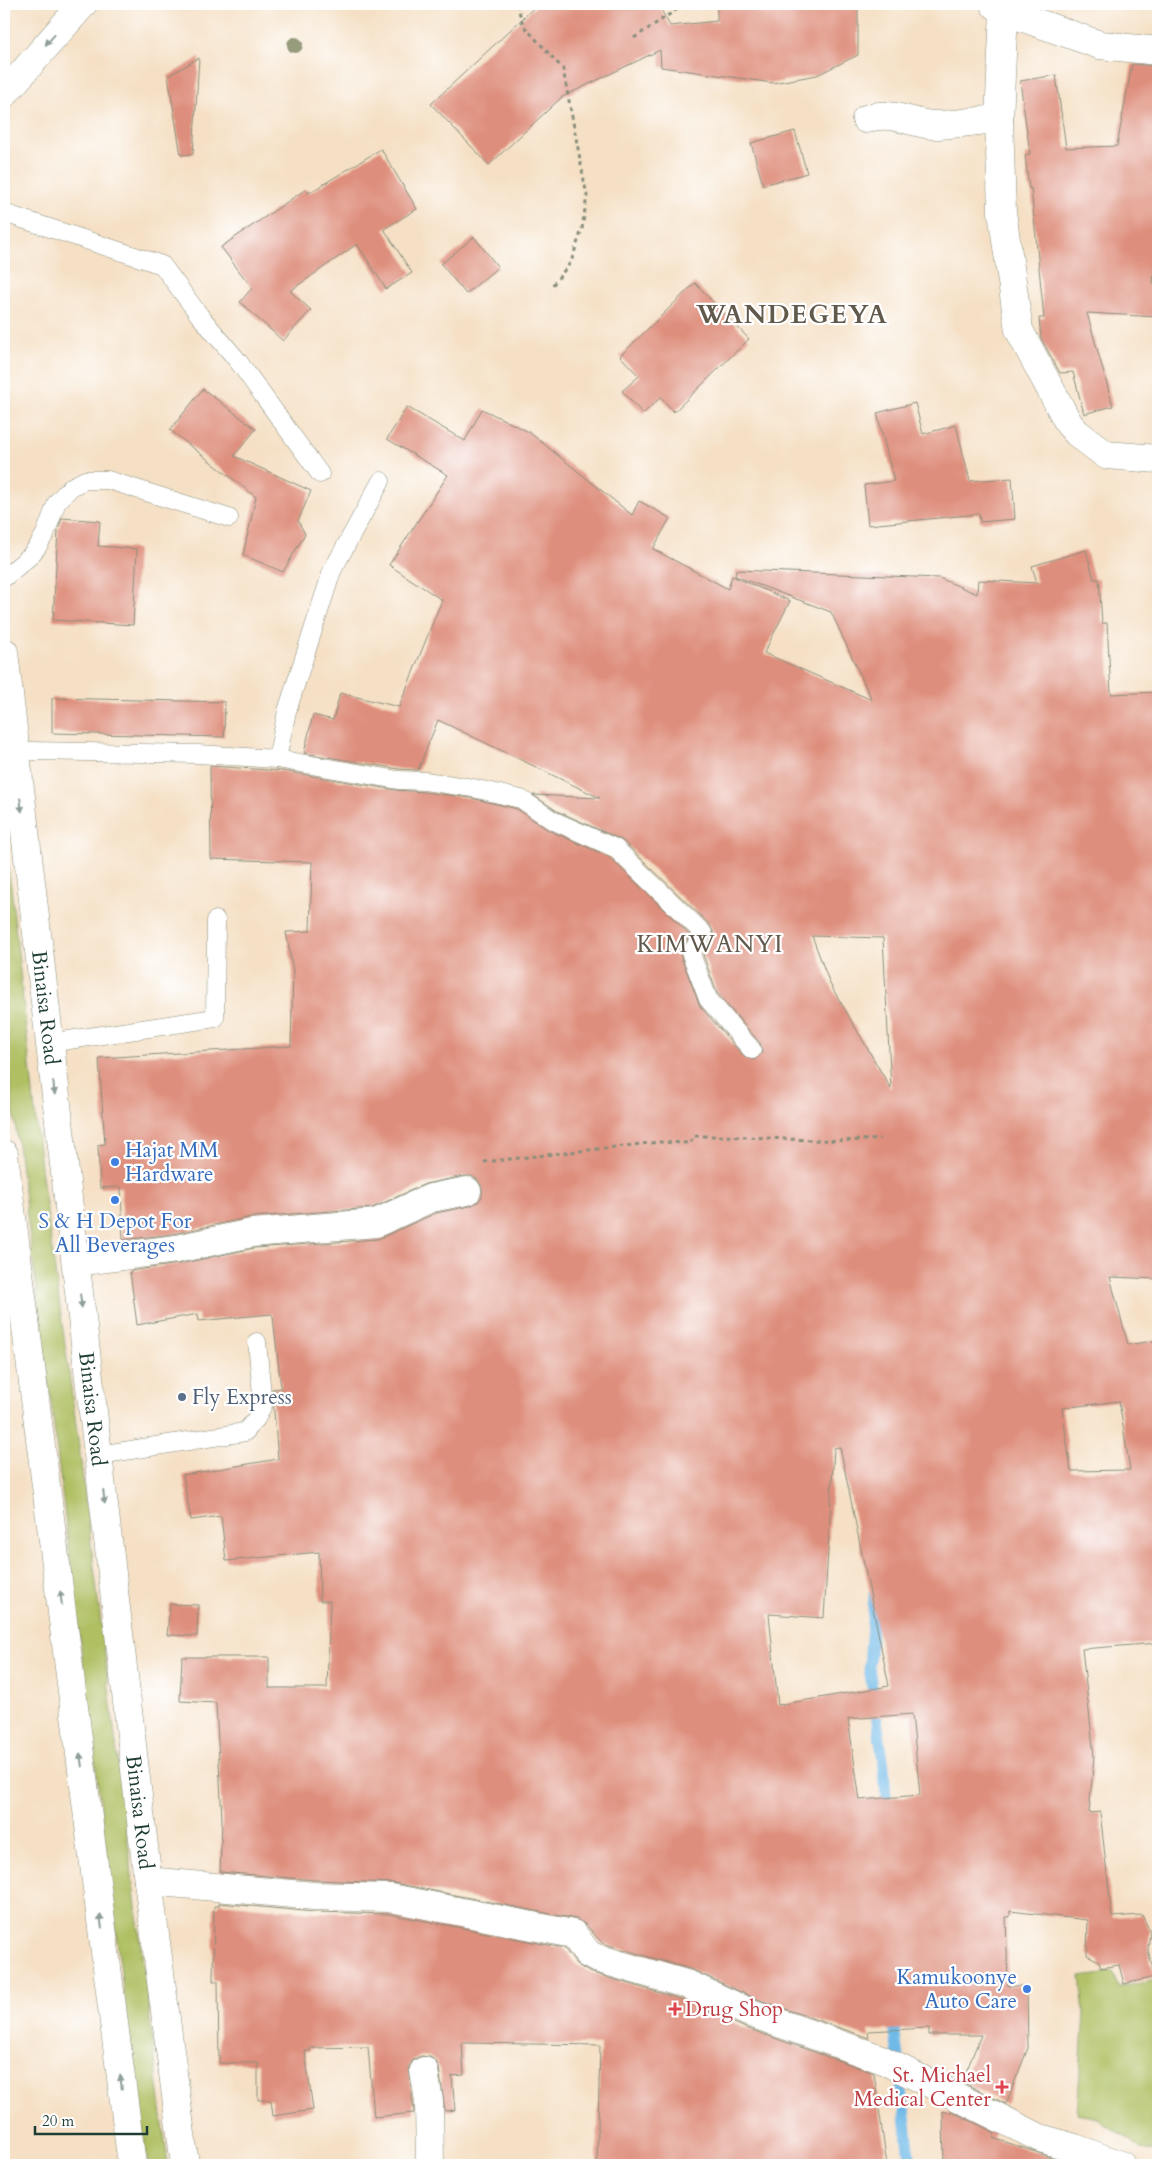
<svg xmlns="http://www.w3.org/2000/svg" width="1162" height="2169" font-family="Cardo,serif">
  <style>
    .green { fill: #afbf62; stroke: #677e4b }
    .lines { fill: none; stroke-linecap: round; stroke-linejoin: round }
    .stream { stroke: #6fbae8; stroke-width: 11 }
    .building { fill: #de8e7c; fill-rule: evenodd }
    .lane-casing { stroke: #8a8e7c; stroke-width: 19 }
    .street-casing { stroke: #8a8e7c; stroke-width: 29 }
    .primary-casing { stroke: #8a8e7c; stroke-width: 29 }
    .path { stroke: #8a8e7c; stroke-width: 3; stroke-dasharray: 4 4; stroke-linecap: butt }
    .lane { stroke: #fff; stroke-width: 18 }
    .street { stroke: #fff; stroke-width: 28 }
    .primary { stroke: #fff; stroke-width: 28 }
    .tree { fill: #979c7d }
    .oneway { fill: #8f9e9a }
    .shop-dot { fill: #3f7fe0; stroke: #fff; stroke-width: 2 }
    .service-dot { fill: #5c6f8a; stroke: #fff; stroke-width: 2 }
    .health-dot { fill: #e0444e; stroke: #fff; stroke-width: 2 }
    .labels { text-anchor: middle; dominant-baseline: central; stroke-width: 4.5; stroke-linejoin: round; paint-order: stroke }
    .street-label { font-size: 21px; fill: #1f3d34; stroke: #fff }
    .shop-label { font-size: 21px; fill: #366cbe; stroke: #fff; text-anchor: start }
    .service-label { font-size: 21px; fill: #4e5e75; stroke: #fff; text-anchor: start }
    .health-label { font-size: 21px; fill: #be3a42; stroke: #fff; text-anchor: start }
    .quarter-label { font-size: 24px; letter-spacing: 1px; fill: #62594d; stroke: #fff }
    .district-label { font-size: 26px; font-weight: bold; letter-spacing: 1px; fill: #62594d; stroke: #fff }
  </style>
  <rect width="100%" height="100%" fill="#fff"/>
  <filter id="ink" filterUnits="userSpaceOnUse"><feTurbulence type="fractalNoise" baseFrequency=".02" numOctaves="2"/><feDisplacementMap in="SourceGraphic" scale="10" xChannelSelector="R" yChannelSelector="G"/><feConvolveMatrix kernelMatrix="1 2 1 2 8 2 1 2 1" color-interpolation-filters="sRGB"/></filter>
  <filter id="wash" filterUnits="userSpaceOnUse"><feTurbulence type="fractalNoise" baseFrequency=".0096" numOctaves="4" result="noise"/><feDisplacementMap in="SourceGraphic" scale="20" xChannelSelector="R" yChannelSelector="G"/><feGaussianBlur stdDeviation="1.12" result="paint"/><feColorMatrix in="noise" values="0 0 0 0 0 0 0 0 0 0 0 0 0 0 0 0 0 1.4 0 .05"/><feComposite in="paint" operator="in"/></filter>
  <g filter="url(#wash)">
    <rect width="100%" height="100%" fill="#f5e0c5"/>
    <!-- green -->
    <g class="green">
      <path d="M 4,835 L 11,887 L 41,1168 L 80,1454 L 168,2165 L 148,2165 L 127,2022 L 51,1402 L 4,1037 Z"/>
      <path d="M 1113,1972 L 1119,1987 L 1158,1980 L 1158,2152 L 1142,2149 L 1098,2118 L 1077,2114 L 1084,2013 L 1080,1976 Z"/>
    </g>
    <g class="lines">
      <!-- stream -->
      <g class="stream">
        <path d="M 874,1595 L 869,1667 L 884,1767 L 887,1812"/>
        <path d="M 893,2016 L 911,2165"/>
      </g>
    </g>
    <g id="blocks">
      <!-- building -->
      <g class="building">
        <path d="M 538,4 L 658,4 L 670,26 L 717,21 L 717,4 L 858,4 L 858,55 L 817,75 L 773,83 L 661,67 L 660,50 L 562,97 L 489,165 L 431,104 Z"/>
        <path d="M 199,58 L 193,154 L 181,155 L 168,76 Z"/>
        <path d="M 1132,64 L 1158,66 L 1158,220 L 1153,284 L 1158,285 L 1158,317 L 1087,313 L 1113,406 L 1084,414 L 1073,372 L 1060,373 L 1041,338 L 1039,318 L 1044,318 L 1031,188 L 1029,189 L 1025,155 L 1030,154 L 1020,81 L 1056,75 L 1066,148 L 1117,146 Z"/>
        <path d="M 795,131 L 807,173 L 763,185 L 751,143 Z"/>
        <path d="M 381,149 L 417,209 L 384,229 L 412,273 L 386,289 L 357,244 L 290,291 L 311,310 L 283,341 L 240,302 L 252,288 L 221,247 L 306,189 L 309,193 Z"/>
        <path d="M 474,237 L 498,267 L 466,294 L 441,264 Z"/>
        <path d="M 695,283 L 749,339 L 674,412 L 661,397 L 643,414 L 622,391 L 639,376 L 620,356 Z"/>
        <path d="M 203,389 L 256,429 L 234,456 L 311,491 L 298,521 L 305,534 L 283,572 L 243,555 L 256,497 L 170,430 Z"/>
        <path d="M 915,403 L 923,434 L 956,425 L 970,481 L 1012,478 L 1015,519 L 980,522 L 979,514 L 868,525 L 864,485 L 894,481 L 877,413 Z"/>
        <path d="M 407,407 L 465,441 L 482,409 L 529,432 L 632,515 L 639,501 L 670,518 L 653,549 L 728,589 L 732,576 L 790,601 L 764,653 L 872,700 L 831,612 L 735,576 L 736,570 L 939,578 L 977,594 L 978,580 L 1037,583 L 1032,566 L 1086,550 L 1094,579 L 1099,579 L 1102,623 L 1107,623 L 1111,694 L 1158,692 L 1158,1279 L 1110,1277 L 1128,1345 L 1158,1340 L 1158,1643 L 1082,1649 L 1094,1756 L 1089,1813 L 1100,1812 L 1112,1917 L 1142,1915 L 1150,1931 L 1148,1950 L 1155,1977 L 1124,1984 L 1119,1965 L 1101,1968 L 1099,1961 L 1087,1955 L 1088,1920 L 1010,1911 L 1010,1917 L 1006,1917 L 1008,1986 L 1027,1986 L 1028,2048 L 1006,2104 L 962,2082 L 981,2035 L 929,2035 L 929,2028 L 868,2031 L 869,2038 L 754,1998 L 693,1970 L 602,1943 L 586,1925 L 576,1919 L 394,1883 L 315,1880 L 220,1872 L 222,1820 L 216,1703 L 180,1701 L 182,1657 L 269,1657 L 269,1688 L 327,1688 L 330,1601 L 320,1601 L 319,1552 L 226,1561 L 221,1516 L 191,1520 L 183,1475 L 278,1459 L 272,1389 L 281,1388 L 273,1316 L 271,1314 L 199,1321 L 198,1314 L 137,1325 L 130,1271 L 179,1264 L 254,1248 L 378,1239 L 436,1213 L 470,1206 L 478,1202 L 482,1197 L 482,1188 L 478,1180 L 472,1176 L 464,1176 L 425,1184 L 372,1208 L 251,1217 L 173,1234 L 123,1240 L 121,1187 L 100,1188 L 98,1145 L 105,1144 L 99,1058 L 291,1046 L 293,971 L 286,932 L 310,931 L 312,862 L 211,859 L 210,766 L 283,771 L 396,790 L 424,792 L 471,798 L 517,809 L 548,830 L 609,857 L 690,935 L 682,949 L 681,957 L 700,1006 L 744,1057 L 754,1060 L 762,1053 L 760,1043 L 717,993 L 703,955 L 714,934 L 710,925 L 622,840 L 557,811 L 533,795 L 600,798 L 438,720 L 418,770 L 399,769 L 304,753 L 313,715 L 333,720 L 340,693 L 399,707 L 442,600 L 389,565 L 448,475 L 387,439 ZM 812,936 L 883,938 L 891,1089 L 830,984 ZM 1119,1401 L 1130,1470 L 1071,1471 L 1062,1408 ZM 840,1447 L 889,1686 L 778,1705 L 769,1614 L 824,1618 L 834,1448 ZM 912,1714 L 920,1795 L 860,1800 L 848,1719 Z"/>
        <path d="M 62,518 L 100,521 L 98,546 L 137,549 L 133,625 L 53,620 L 58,530 Z"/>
        <path d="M 52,698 L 225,702 L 224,737 L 52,733 Z"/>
        <path d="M 170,1604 L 198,1605 L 197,1636 L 167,1635 Z"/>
        <path d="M 219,1903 L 314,1912 L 389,1914 L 564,1948 L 576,1964 L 589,1972 L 684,2000 L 743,2027 L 874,2073 L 887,2165 L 597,2165 L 600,2045 L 462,2043 L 464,2075 L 452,2076 L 455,2110 L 445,2111 L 439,2068 L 436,2061 L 430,2057 L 421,2056 L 414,2059 L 409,2066 L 414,2113 L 374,2117 L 368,2047 L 310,2048 L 310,2051 L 305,2051 L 313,2110 L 273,2116 L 271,2100 L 258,2100 L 258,2063 L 219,2063 L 218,1981 L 213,1981 L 214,1906 L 219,1906 Z"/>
        <path d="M 943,2111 L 950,2113 L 951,2111 L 995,2133 L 993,2138 L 1057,2159 L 1057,2165 L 944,2165 Z"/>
      </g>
    </g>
  </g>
  <g filter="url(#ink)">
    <use href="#blocks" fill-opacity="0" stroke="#8a8e7c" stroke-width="1"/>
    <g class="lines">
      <defs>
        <g id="lane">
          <path d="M 4,213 L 162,265 L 200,316 L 238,361 L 320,474"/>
          <path d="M 4,578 L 30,556 L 38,546 L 45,534 L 57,502 L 71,487 L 85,480 L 108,480 L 229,518"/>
          <path d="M 15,753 L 31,751 L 198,754 L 277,759 L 398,780 L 425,781 L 473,788 L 521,799 L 552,820 L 615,848 L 703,933 L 691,954 L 708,999 L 752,1050"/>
          <path d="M 277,759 L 287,711 L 332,571 L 381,481"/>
          <path d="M 49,1043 L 215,1018 L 216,920"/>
          <path d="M 99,1455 L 245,1432 L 256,1419 L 263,1405 L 257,1342"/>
        </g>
        <g id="street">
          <path d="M 994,4 L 1004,11 L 1100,45 L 1158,51"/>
          <path d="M 1004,11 L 999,119 L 1002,212 L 1019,330 L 1069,424 L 1077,433 L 1106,455 L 1158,459"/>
          <path d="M 866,119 C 890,110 910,123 932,125 C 949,126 981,120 999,119"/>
          <path d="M 76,1262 L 176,1249 L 252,1233 L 376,1223 L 431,1198 L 467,1191"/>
          <path d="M 148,1881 L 314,1896 L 391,1898 L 573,1934 L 588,1954 L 596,1958 L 689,1985 L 748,2012 L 881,2059 L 1040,2138 L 1075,2148 L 1121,2165"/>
          <path d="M 424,2071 L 429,2101 L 430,2165"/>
        </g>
        <g id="primary">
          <path d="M 4,94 L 83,4"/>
          <path id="s1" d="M 4,652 L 148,1881 L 185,2165"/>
          <path d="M 4,1154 L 132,2165"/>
        </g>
      </defs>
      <!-- lane casing -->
      <use href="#lane" class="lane-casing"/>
      <!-- street casing -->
      <use href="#street" class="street-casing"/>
      <!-- primary casing -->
      <use href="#primary" class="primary-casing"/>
      <!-- path -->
      <g class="path">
        <path d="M 517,4 L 523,25 L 563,69 L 587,196 L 582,229 L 571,262 L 551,287"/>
        <path d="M 634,38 L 685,4"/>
        <path d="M 484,1162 L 659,1142 L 690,1143 L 694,1136 C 756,1135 818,1144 880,1139"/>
      </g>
      <!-- lane -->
      <use href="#lane" class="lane"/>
      <!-- street -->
      <use href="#street" class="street"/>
      <!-- primary -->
      <use href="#primary" class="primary"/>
    </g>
    <!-- trees -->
    <circle class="tree" cx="295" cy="45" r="8"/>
    <!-- one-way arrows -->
    <defs><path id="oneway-solid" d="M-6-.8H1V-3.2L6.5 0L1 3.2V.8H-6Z" transform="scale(1.25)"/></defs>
    <g class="oneway">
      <use href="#oneway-solid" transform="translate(50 40) rotate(132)"/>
      <use href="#oneway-solid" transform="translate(21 805) rotate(83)"/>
      <use href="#oneway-solid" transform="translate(54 1088) rotate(83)"/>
      <use href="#oneway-solid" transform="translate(81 1301) rotate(83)"/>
      <use href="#oneway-solid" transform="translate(104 1497) rotate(83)"/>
      <use href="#oneway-solid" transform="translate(61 1598) rotate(-97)"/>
      <use href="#oneway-solid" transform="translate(81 1760) rotate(-97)"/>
      <use href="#oneway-solid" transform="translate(101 1921) rotate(-97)"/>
      <use href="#oneway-solid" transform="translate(121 2082) rotate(-97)"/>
    </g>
  </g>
  <!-- markers -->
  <g class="shop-dot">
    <circle cx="115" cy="1162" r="5"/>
    <circle cx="115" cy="1200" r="5"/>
    <circle cx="1027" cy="1989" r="5"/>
  </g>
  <circle class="service-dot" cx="182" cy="1397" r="5"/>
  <g class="health-dot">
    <path d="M672.5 2001.5h5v5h5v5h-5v5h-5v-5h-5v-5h5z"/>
    <path d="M999.5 2079.5h5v5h5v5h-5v5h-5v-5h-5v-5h5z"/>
  </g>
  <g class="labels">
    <!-- street labels -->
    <g class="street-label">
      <text stroke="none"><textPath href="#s1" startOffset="358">Binaisa Road</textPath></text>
      <text stroke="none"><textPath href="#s1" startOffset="762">Binaisa Road</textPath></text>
      <text stroke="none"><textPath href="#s1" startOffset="1168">Binaisa Road</textPath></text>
    </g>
    <!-- shop labels -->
    <g class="shop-label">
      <text x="125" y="1150">Hajat MM<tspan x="125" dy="24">Hardware</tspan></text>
      <text x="115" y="1221" text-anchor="middle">S &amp; H Depot For<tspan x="115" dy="24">All Beverages</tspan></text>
      <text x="1017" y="1977" text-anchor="end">Kamukoonye<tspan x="1017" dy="24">Auto Care</tspan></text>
    </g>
    <!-- service labels -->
    <g class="service-label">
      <text x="192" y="1397">Fly Express</text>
    </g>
    <!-- health labels -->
    <g class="health-label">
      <text x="685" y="2009">Drug Shop</text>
      <text x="991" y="2075" text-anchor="end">St. Michael<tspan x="991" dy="24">Medical Center</tspan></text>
    </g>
    <!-- quarter labels -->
    <g class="quarter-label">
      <text x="710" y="944">KIMWANYI</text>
    </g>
    <!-- district labels -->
    <g class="district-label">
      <text x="792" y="314">WANDEGEYA</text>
    </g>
  </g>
  <!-- margin -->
  <rect width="1162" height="2169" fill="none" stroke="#fff" stroke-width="20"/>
  <!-- scale -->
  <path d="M35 2126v8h112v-8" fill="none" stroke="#1f3d34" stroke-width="2.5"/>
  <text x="42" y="2126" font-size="15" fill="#1f3d34" stroke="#ffffff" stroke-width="4" paint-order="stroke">20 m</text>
</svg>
